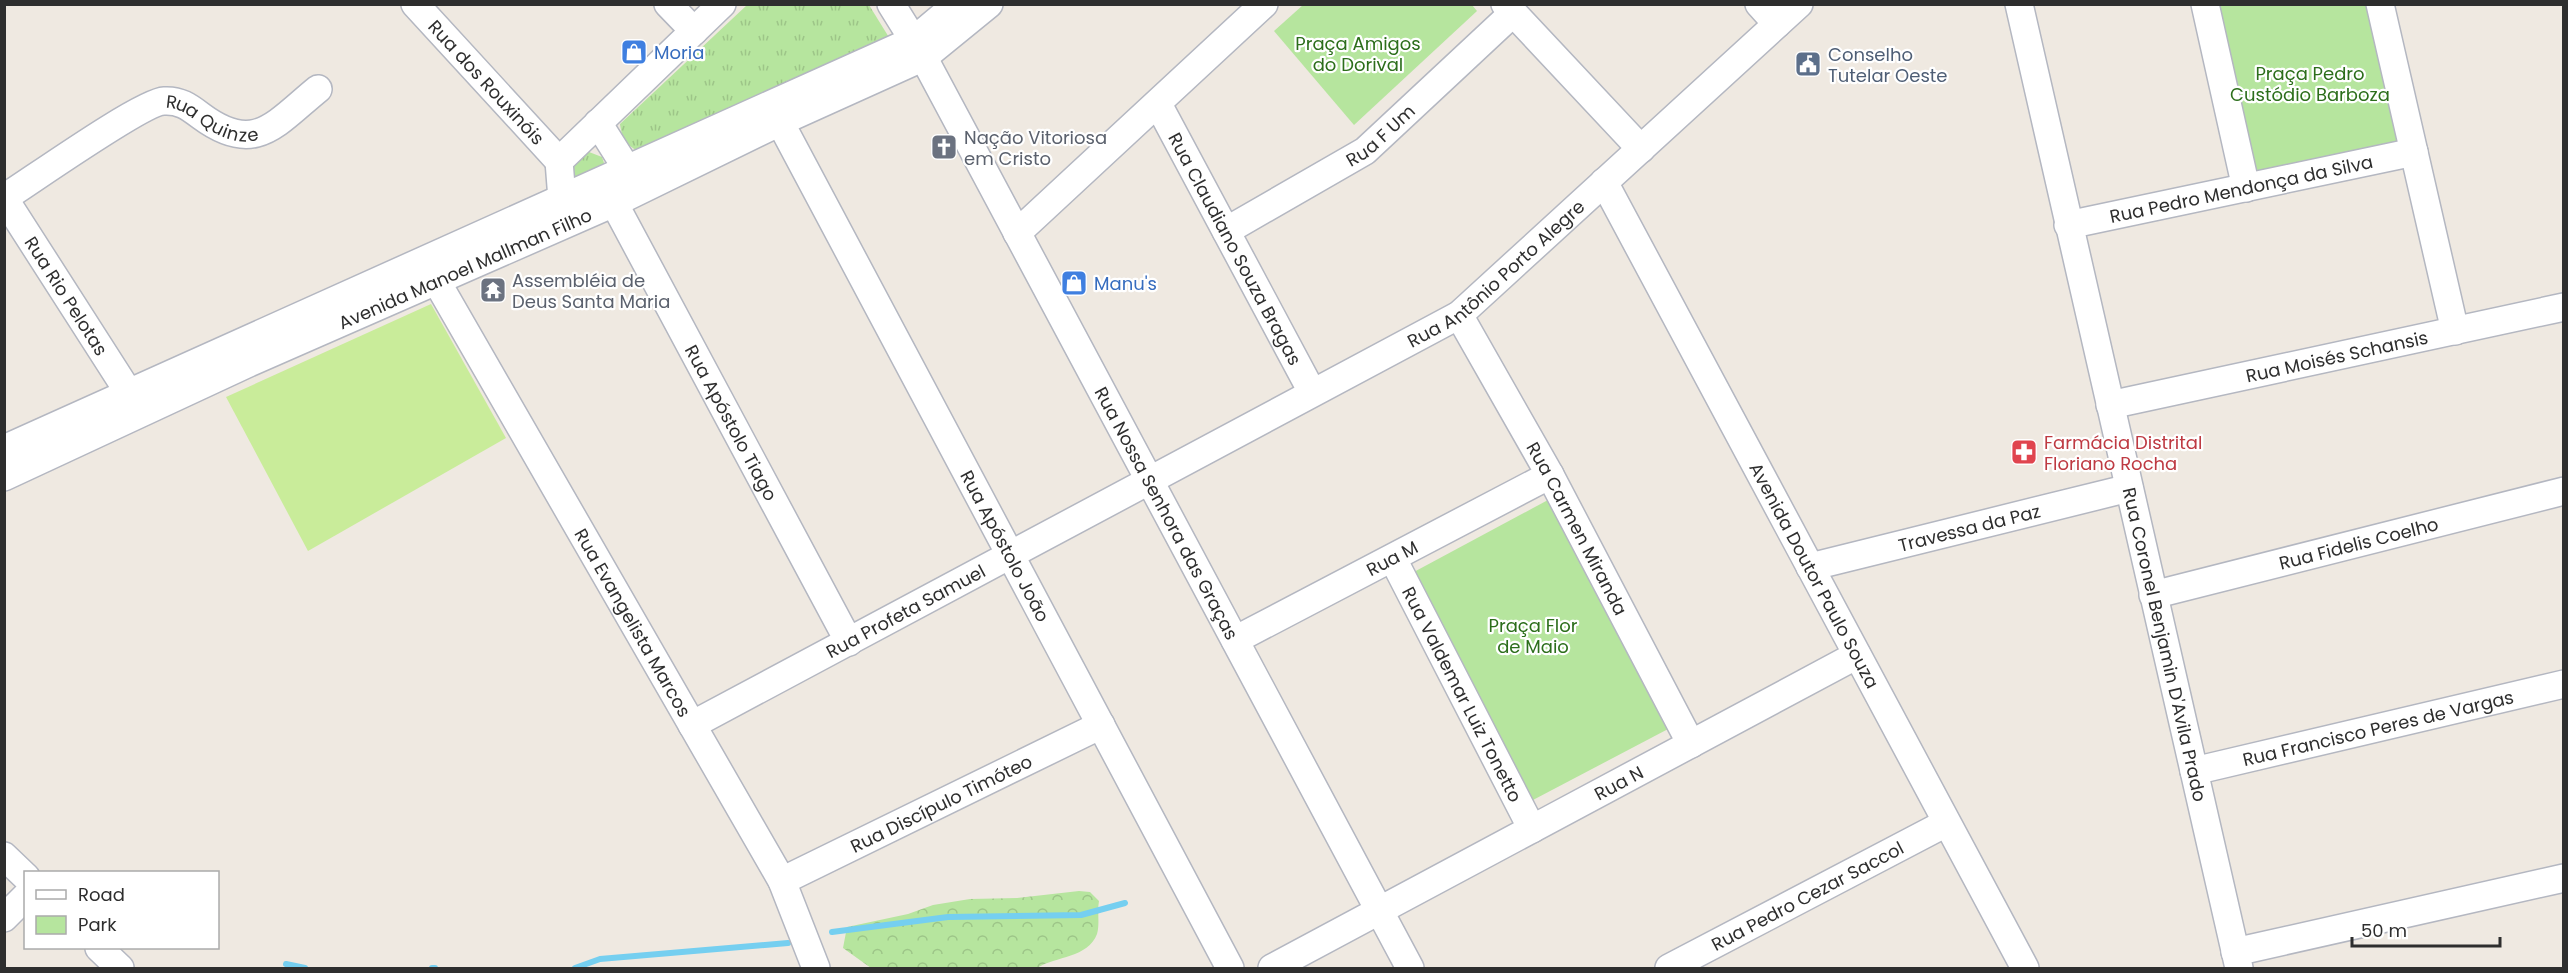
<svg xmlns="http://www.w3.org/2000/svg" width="2568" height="973" font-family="Poppins,sans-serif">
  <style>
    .grass { fill: url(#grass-tufts) }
    .forest { fill: url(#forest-crowns) }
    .park { fill: #b6e59e }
    .pitch { fill: #c9ec9a }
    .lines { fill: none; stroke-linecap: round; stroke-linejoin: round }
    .stream { stroke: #75cff0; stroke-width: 6 }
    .minor-casing { stroke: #b4b7c1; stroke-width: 30 }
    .minor { stroke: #fff; stroke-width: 27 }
    .labels { text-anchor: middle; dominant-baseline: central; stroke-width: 4.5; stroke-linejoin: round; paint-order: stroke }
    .park-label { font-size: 18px; fill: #2c6e1b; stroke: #fff }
    .shop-label { font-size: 18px; fill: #366cbe; stroke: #fff; text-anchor: start }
    .service-label { font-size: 18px; fill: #4e5e75; stroke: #fff; text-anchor: start }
    .street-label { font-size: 18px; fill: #2e2e2e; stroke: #fff }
    .worship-label { font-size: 18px; fill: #5b616d; stroke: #fff; text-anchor: start }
    .health-label { font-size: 18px; fill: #be3a42; stroke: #fff; text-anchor: start }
  </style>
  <defs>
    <pattern id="grass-tufts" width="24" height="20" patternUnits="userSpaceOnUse" patternTransform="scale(1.5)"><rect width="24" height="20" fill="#b6e59e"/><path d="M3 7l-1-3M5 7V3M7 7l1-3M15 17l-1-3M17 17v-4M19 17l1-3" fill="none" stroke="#9dc588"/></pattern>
    <pattern id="forest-crowns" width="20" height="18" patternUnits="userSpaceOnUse" patternTransform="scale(1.5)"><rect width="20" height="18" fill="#b6e59e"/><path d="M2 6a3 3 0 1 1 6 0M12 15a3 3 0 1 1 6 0" fill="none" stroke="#9dc588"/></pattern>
  </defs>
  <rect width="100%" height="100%" fill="#efe9e1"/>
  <!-- grass -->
  <g class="grass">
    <path d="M 747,5 L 869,5 L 890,39 L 637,151 L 623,141 L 620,124 Z"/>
    <path d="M 589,152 L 602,157 L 605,166 L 571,183 L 568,168 L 576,156 Z"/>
  </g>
  <!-- forest -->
  <path class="forest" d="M 1079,891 L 1090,892 L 1099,901 C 1097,911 1100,924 1097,934 C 1088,958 1056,956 1037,968 L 871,968 L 843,948 L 847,927 L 908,914 L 933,905 L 970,899 L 1017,898 Z"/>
  <!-- park -->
  <g class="park">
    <path d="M 1472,5 L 1477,11 L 1354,125 L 1274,31 L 1303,5 Z"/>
    <path d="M 2214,5 L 2371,5 L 2402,141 L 2253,175 Z"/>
    <path d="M 1548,500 L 1670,728 L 1533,800 L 1412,573 Z"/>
  </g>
  <!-- pitch -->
  <path class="pitch" d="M 431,304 L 506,438 L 308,551 L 226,397 Z"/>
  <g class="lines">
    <!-- stream -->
    <g class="stream">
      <path d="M 832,932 L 948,917 L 1081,915 L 1125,903"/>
      <path d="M 286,964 L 305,968"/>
      <path d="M 432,968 L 435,968"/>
      <path d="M 575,968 L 600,959 L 788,943"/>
    </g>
    <defs>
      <g id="minor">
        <path id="s1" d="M 415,4 L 559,161"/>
        <path d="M 668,4 L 694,31"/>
        <path id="s2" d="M 891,4 L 919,49 L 1410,968"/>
        <path d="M 1505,4 L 1641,149"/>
        <path d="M 1759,4 L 1777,24"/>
        <path id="s3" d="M 2019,4 L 2239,968"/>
        <path d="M 2205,4 L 2246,188"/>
        <path d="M 2380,4 L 2455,331"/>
        <path id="s4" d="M 1158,104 L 1312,392"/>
        <path id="s5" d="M 780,122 L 1230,968"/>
        <path d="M 598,123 L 627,169"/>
        <path id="s6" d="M 1604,182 L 2025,968"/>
        <path id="s7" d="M 4,198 C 31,181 142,102 164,101 C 180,100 189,107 201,116 C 255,156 275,124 318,89"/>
        <path id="s8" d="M 4,198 L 129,393"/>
        <path id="s9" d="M 614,203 L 849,642"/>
        <path d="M 570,212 L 562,199 L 559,161 L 722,4"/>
        <path id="s10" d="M 2068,225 L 2414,152"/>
        <path id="s11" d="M 1226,231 L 1365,151 L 1513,13"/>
        <path d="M 1017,233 L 1264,4"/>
        <path id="s12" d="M 437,282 L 782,881 L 816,968"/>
        <path id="s13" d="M 1459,315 L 1550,475 L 1691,744"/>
        <path id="s14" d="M 2110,405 L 2564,307"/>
        <path d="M 4,449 L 914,40 L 957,4"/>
        <path id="s15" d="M 4,477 L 249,363 L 614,203 L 780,122 L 924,57 L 989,4"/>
        <path id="s16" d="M 1393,559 L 1532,829"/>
        <path id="s17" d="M 1810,567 L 2129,488"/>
        <path id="s18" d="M 2153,595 L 2564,491"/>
        <path id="s19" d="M 1235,640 L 1550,475"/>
        <path id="s20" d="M 692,725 L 1459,315 L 1799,4"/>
        <path id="s21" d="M 2194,771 L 2564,684"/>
        <path d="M 4,856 L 26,877"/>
        <path id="s22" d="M 782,881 L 1101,725"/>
        <path d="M 4,918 L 26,896"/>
        <path d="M 99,948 L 120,968"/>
        <path d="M 2235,952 L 2564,878"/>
        <path id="s23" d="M 1272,968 L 1857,655"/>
        <path id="s24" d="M 1669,968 L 1946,823"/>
      </g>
    </defs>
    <!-- minor casing -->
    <use href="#minor" class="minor-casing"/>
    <!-- minor -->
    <use href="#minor" class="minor"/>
  </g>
  <!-- icons -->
  <defs>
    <symbol id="shop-square" viewBox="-11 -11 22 22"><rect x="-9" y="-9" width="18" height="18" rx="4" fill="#3f7fe0" stroke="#fff"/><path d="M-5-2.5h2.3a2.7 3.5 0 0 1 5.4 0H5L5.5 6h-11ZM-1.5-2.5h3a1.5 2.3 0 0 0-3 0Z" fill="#fff"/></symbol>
    <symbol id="civic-square" viewBox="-11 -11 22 22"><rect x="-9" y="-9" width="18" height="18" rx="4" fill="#5c6f8a" stroke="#fff"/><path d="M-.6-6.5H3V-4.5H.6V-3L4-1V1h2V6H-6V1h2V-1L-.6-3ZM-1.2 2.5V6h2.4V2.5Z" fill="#fff"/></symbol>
    <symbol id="church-square" viewBox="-11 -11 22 22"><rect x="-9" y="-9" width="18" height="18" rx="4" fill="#6b7280" stroke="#fff"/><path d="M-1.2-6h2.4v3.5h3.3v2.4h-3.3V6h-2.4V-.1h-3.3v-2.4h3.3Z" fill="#fff"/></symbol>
    <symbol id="temple-square" viewBox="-11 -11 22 22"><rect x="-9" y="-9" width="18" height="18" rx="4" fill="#6b7280" stroke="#fff"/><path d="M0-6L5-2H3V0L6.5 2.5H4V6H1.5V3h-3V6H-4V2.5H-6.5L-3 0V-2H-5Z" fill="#fff"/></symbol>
    <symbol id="pharmacy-square" viewBox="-11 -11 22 22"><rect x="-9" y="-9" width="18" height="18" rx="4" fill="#e0444e" stroke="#fff"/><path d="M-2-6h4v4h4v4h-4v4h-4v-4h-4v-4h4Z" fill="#fff"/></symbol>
  </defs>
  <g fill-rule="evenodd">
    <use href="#shop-square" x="619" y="37" width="30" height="30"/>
    <use href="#civic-square" x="1793" y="49" width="30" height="30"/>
    <use href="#church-square" x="929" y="132" width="30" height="30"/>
    <use href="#shop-square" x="1059" y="268" width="30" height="30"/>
    <use href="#temple-square" x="478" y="275" width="30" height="30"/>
    <use href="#pharmacy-square" x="2009" y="437" width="30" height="30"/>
  </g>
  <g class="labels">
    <!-- park labels -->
    <g class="park-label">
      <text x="1358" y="43">Praça Amigos<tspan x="1358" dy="21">do Dorival</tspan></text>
      <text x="2310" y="73">Praça Pedro<tspan x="2310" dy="21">Custódio Barboza</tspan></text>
      <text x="1533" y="625">Praça Flor<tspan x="1533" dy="21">de Maio</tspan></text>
    </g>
    <!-- shop labels -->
    <g class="shop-label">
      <text x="654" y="52">Moria</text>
      <text x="1094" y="283">Manu's</text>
    </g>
    <!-- service labels -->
    <g class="service-label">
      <text x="1828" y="54">Conselho<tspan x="1828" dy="21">Tutelar Oeste</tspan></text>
    </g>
    <!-- street labels -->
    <g class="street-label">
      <text stroke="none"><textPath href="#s1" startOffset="106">Rua dos Rouxinóis</textPath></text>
      <text stroke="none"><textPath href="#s7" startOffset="240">Rua Quinze</textPath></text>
      <text stroke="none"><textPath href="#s11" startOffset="182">Rua F Um</textPath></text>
      <text stroke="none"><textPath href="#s10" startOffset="177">Rua Pedro Mendonça da Silva</textPath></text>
      <text stroke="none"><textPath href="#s4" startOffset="164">Rua Claudiano Souza Bragas</textPath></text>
      <text stroke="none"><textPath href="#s15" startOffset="506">Avenida Manoel Mallman Filho</textPath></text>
      <text stroke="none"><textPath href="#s20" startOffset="924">Rua Antônio Porto Alegre</textPath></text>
      <text stroke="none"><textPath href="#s8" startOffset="116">Rua Rio Pelotas</textPath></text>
      <text stroke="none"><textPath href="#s14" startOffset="232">Rua Moisés Schansis</textPath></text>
      <text stroke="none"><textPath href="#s9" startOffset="249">Rua Apóstolo Tiago</textPath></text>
      <text stroke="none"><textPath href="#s2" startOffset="579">Rua Nossa Senhora das Graças</textPath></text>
      <text stroke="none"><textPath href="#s13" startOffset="244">Rua Carmen Miranda</textPath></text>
      <text stroke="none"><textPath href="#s17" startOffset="164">Travessa da Paz</textPath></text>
      <text stroke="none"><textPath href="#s18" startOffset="212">Rua Fidelis Coelho</textPath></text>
      <text stroke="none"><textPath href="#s5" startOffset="480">Rua Apóstolo João</textPath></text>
      <text stroke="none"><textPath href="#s19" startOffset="177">Rua M</textPath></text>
      <text stroke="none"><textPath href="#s6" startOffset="446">Avenida Doutor Paulo Souza</textPath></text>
      <text stroke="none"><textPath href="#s20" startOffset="242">Rua Profeta Samuel</textPath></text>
      <text stroke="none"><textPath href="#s12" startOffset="393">Rua Evangelista Marcos</textPath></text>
      <text stroke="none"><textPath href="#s3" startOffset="657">Rua Coronel Benjamin D'Avila Prado</textPath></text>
      <text stroke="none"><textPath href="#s16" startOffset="152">Rua Valdemar Luiz Tonetto</textPath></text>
      <text stroke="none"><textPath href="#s21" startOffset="189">Rua Francisco Peres de Vargas</textPath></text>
      <text stroke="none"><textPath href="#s23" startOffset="393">Rua N</textPath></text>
      <text stroke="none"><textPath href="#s22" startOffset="177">Rua Discípulo Timóteo</textPath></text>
      <text stroke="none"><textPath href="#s24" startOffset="156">Rua Pedro Cezar Saccol</textPath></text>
    </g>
    <!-- worship labels -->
    <g class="worship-label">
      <text x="964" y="137">Nação Vitoriosa<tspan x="964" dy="21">em Cristo</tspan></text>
      <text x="512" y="280">Assembléia de<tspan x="512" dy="21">Deus Santa Maria</tspan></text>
    </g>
    <!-- health labels -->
    <g class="health-label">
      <text x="2044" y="442">Farmácia Distrital<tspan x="2044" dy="21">Floriano Rocha</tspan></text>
    </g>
  </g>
  <!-- border -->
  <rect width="2568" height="973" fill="none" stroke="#2e2e2e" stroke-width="12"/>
  <!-- legend -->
  <rect x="24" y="871" width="195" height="78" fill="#ffffff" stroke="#ababab" stroke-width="1.5"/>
  <rect x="36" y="890" width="30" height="9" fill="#ffffff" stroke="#ababab" stroke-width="1.5"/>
  <text x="78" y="901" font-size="18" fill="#2e2e2e">Road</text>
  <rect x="36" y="916" width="30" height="18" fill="#b6e59e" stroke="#ababab" stroke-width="1.5"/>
  <text x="78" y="931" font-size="18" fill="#2e2e2e">Park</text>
  <!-- scale -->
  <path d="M2352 937v9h148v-9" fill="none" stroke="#2e2e2e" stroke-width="3"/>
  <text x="2361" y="937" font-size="18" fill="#2e2e2e" stroke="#ffffff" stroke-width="4.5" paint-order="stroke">50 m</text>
</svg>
